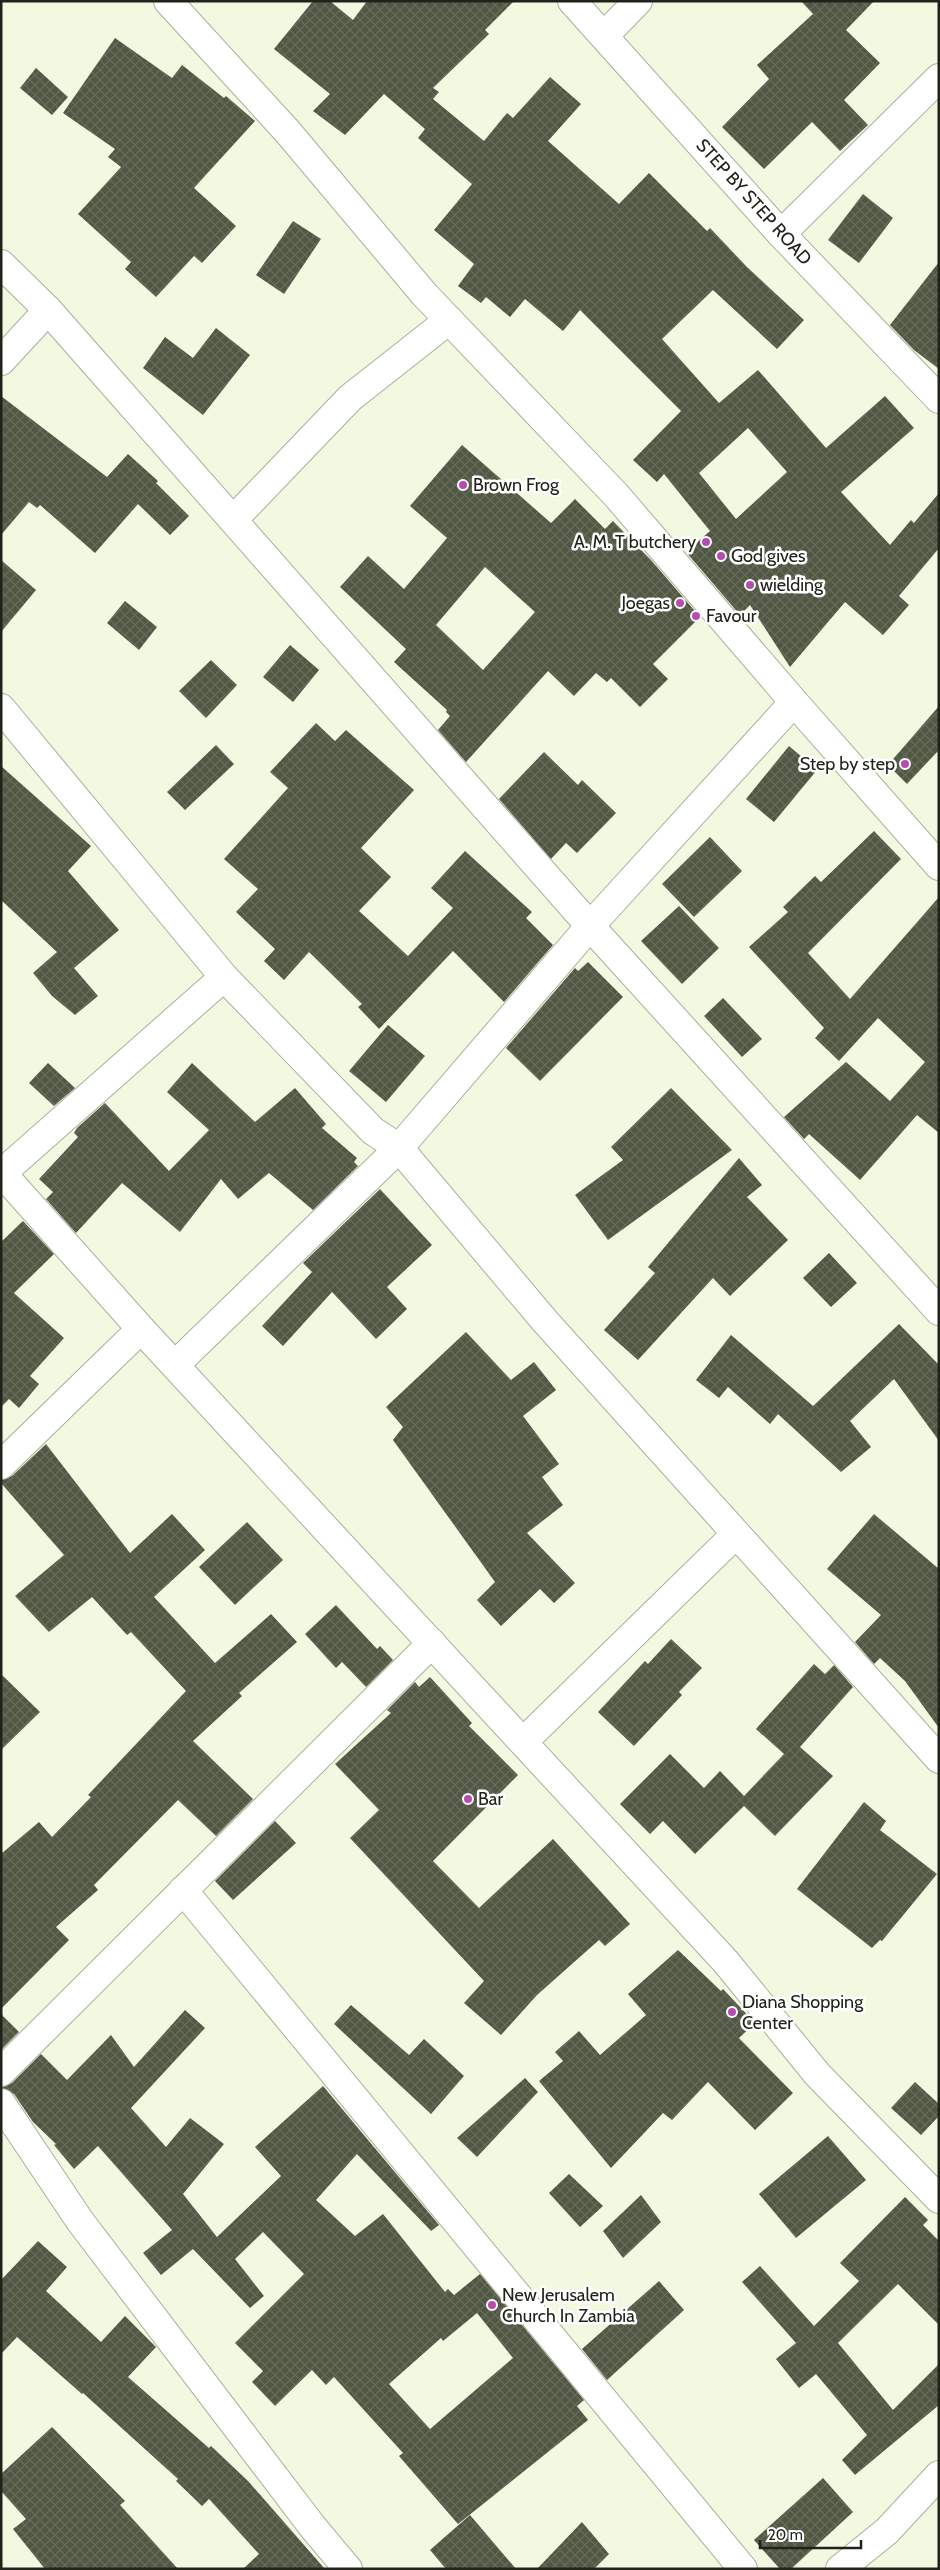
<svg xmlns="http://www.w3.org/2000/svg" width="940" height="2570" font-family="Cabin,sans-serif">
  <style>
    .building { fill: url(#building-cross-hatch); fill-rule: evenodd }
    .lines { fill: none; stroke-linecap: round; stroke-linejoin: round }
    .minor-casing { stroke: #a8b099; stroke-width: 30 }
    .minor { stroke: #fff; stroke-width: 28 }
    .poi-dot { fill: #b64cad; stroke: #fff; stroke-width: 2 }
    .labels { text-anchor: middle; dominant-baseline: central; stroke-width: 5; stroke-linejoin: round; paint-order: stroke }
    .street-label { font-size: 18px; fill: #20231a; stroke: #fff }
    .poi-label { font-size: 18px; fill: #20231a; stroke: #fff; text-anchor: start }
  </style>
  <defs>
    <pattern id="building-cross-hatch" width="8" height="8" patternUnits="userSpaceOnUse" patternTransform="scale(1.25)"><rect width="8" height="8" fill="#505743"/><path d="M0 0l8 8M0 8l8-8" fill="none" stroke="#666b5b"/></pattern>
  </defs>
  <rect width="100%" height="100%" fill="#f1f9e1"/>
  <!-- building -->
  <g class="building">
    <path d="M 313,1 L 330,1 L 353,20 L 367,1 L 514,1 L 485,30 L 489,34 L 433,88 L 439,92 L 433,99 L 484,141 L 507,113 L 513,118 L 550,77 L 581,104 L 548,141 L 619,204 L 649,173 L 707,231 L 710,228 L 747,267 L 804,320 L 777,349 L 713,290 L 662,339 L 719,403 L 758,370 L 826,448 L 885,396 L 914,428 L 841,492 L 890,545 L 911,520 L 914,523 L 939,493 L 939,548 L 899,596 L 909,605 L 883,635 L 845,602 L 790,667 L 750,605 L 740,615 L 686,552 L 710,531 L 664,474 L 657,482 L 633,460 L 681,411 L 580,310 L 563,331 L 525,299 L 510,317 L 486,297 L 481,303 L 458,286 L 474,264 L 434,230 L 472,184 L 418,138 L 425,129 L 384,94 L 345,135 L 313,111 L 330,94 L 274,49 ZM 748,428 L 787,472 L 736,519 L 699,473 Z"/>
    <path d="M 801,1 L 874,1 L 846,30 L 880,63 L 844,100 L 868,125 L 840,151 L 812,122 L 764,169 L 722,127 L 769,79 L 757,65 L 813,14 Z"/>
    <path d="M 115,38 L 172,78 L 182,65 L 224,98 L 226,96 L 255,121 L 194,188 L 236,226 L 202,263 L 194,256 L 156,297 L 125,269 L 131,262 L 78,214 L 121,167 L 108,157 L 115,149 L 63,113 Z"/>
    <path d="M 36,68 L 68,97 L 52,115 L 20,88 Z"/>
    <path d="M 863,194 L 893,218 L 859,263 L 828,240 Z"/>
    <path d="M 293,221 L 321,239 L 284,294 L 256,275 Z"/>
    <path d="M 939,262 L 939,369 L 914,350 L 890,325 Z"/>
    <path d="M 216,328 L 250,355 L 203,415 L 143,368 L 165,337 L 193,358 Z"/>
    <path d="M 1,396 L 107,477 L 128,454 L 158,481 L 156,483 L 189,516 L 170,535 L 138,504 L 95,553 L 40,505 L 37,508 L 29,502 L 1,535 Z"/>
    <path d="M 462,445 L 551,523 L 575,499 L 605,529 L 613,521 L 651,560 L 700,617 L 653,664 L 668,679 L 640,707 L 611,678 L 607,682 L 596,673 L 574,696 L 548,671 L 466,762 L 438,730 L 450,716 L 446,712 L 447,710 L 394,662 L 406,649 L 340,587 L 368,556 L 404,589 L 447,538 L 410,506 ZM 485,567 L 535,612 L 483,670 L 436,625 Z"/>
    <path d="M 1,560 L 36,590 L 1,632 Z"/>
    <path d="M 125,601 L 157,627 L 139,650 L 107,623 Z"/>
    <path d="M 290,645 L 319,670 L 293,702 L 263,677 Z"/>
    <path d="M 211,660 L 237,685 L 206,718 L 179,691 Z"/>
    <path d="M 939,706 L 939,750 L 907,784 L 888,765 Z"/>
    <path d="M 316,723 L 335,741 L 346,730 L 414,790 L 361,848 L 391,877 L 359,911 L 408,956 L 453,908 L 431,888 L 465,851 L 532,912 L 526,918 L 553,945 L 504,1002 L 453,951 L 379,1029 L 358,1007 L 362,1004 L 309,952 L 284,980 L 264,961 L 275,949 L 236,912 L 258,889 L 224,859 L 288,788 L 270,772 Z"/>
    <path d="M 216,745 L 234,764 L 185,810 L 167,792 Z"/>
    <path d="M 789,746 L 817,770 L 774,822 L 746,799 Z"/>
    <path d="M 544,752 L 578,785 L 582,780 L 616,813 L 577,853 L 566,843 L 551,859 L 499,799 Z"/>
    <path d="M 1,766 L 91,846 L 68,871 L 119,930 L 74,968 L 98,996 L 75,1015 L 52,996 L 33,973 L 57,952 L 1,900 Z"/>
    <path d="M 874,831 L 901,859 L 808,953 L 850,999 L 939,897 L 939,1133 L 917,1115 L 860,1180 L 809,1134 L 804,1139 L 784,1117 L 846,1062 L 890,1101 L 925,1062 L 878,1018 L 839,1061 L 815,1038 L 824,1028 L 749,947 L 788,912 L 783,907 L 815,876 L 821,882 Z"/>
    <path d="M 710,837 L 742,871 L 694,917 L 662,884 Z"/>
    <path d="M 679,906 L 719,948 L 682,984 L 641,941 Z"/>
    <path d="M 588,962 L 623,997 L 540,1081 L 506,1048 L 575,968 L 578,971 Z"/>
    <path d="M 723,998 L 762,1039 L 742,1057 L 704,1016 Z"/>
    <path d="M 388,1025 L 425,1056 L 386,1102 L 349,1071 Z"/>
    <path d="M 48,1063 L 75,1088 L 54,1106 L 29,1083 Z"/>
    <path d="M 192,1063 L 255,1122 L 295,1088 L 326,1124 L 322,1128 L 357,1158 L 354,1162 L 358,1166 L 313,1210 L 269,1173 L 238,1199 L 221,1179 L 180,1232 L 122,1183 L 76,1233 L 46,1199 L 53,1192 L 39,1179 L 78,1137 L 74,1133 L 77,1128 L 105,1103 L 169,1171 L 209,1130 L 167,1092 Z"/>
    <path d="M 671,1088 L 732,1150 L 608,1240 L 575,1195 L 623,1160 L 611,1147 Z"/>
    <path d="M 739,1158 L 762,1185 L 747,1197 L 788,1240 L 730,1296 L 713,1278 L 638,1360 L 604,1330 L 655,1273 L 648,1267 Z"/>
    <path d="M 380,1189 L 432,1245 L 387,1287 L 407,1309 L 376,1339 L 332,1292 L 283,1346 L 262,1326 L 312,1272 L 303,1263 Z"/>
    <path d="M 23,1221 L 54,1254 L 14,1293 L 64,1338 L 30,1376 L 39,1384 L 19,1408 L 9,1399 L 1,1407 L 1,1242 Z"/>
    <path d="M 829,1253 L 857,1283 L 831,1307 L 803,1278 Z"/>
    <path d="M 899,1324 L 939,1365 L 939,1441 L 894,1379 L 850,1421 L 871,1447 L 841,1472 L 778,1414 L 770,1424 L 728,1387 L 719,1398 L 696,1380 L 731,1335 L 813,1406 Z"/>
    <path d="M 466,1332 L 511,1380 L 534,1362 L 556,1390 L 523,1416 L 559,1464 L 542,1477 L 563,1505 L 527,1533 L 575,1583 L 554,1603 L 540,1589 L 501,1626 L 477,1600 L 495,1582 L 393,1440 L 403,1427 L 386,1407 Z"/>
    <path d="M 46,1444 L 130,1553 L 172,1514 L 205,1550 L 154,1597 L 215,1663 L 271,1614 L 297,1642 L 239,1693 L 242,1696 L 193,1741 L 253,1799 L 216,1836 L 178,1800 L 94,1885 L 98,1890 L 56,1927 L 69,1940 L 1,2009 L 1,1854 L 39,1822 L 52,1837 L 91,1797 L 88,1795 L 186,1691 L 131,1632 L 127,1635 L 92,1597 L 49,1632 L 15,1596 L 64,1555 L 1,1483 L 1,1480 L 12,1476 Z"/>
    <path d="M 874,1514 L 939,1569 L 939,1728 L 905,1681 L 880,1658 L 874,1664 L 855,1642 L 881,1615 L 827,1569 Z"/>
    <path d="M 247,1522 L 283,1560 L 235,1605 L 199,1567 Z"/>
    <path d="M 336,1605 L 377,1649 L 380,1646 L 393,1660 L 366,1687 L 342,1662 L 336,1668 L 305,1634 Z"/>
    <path d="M 671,1639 L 702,1668 L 679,1692 L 682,1695 L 634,1746 L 598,1712 L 645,1661 L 648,1664 Z"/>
    <path d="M 814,1664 L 825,1674 L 834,1665 L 853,1687 L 800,1747 L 833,1776 L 775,1836 L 744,1806 L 695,1854 L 663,1821 L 650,1834 L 620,1804 L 670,1754 L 704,1788 L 720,1771 L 744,1796 L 784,1754 L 756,1729 Z"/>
    <path d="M 1,1674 L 40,1712 L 1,1750 Z"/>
    <path d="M 430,1677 L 472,1723 L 469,1726 L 518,1775 L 433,1861 L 479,1908 L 553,1839 L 630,1924 L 605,1946 L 599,1940 L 537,1995 L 501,2035 L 464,2003 L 484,1981 L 350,1838 L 379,1810 L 335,1764 L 391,1713 L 387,1710 L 415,1682 L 419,1687 Z"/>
    <path d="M 864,1802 L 886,1821 L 880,1830 L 937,1874 L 882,1941 L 880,1940 L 872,1948 L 797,1889 Z"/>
    <path d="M 275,1821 L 296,1843 L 233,1900 L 215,1881 Z"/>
    <path d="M 678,1950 L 721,1991 L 723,1989 L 755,2023 L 739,2038 L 793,2093 L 755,2130 L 708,2082 L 672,2120 L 663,2113 L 611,2168 L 539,2081 L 563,2061 L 555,2052 L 579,2031 L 600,2055 L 646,2015 L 628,1994 Z"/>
    <path d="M 351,2005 L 409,2055 L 424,2039 L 464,2076 L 431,2114 L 334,2024 Z"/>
    <path d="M 185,2010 L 205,2028 L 131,2108 L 166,2147 L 190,2118 L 224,2144 L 183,2194 L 217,2237 L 281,2176 L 255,2147 L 323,2086 L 439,2225 L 431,2231 L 357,2154 L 316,2200 L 355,2236 L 383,2214 L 445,2292 L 448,2289 L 454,2295 L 480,2274 L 584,2400 L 577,2406 L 588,2420 L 458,2524 L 399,2456 L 403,2453 L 334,2377 L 326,2385 L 312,2370 L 275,2406 L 252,2382 L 263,2371 L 235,2343 L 304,2274 L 263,2232 L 235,2259 L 264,2296 L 250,2308 L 193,2249 L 161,2275 L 143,2253 L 172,2230 L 98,2146 L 74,2169 L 54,2145 L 56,2144 L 33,2122 L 14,2094 L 1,2088 L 12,2083 L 41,2054 L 67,2080 L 111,2035 L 134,2067 ZM 477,2313 L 513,2358 L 430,2429 L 389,2384 L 441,2338 L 443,2341 Z"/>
    <path d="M 1,2014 L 19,2032 L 1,2050 Z"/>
    <path d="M 525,2078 L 538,2092 L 477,2157 L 457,2138 Z"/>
    <path d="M 915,2082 L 939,2104 L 939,2116 L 921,2135 L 891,2108 Z"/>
    <path d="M 828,2136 L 866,2180 L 796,2238 L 759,2194 Z"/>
    <path d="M 569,2174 L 603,2206 L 580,2227 L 549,2193 Z"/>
    <path d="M 641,2195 L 661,2222 L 623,2258 L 603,2231 Z"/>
    <path d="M 905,2197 L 928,2220 L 923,2225 L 939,2241 L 939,2325 L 898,2284 L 838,2343 L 893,2410 L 939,2364 L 939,2405 L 855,2475 L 842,2460 L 867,2435 L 816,2374 L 799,2388 L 776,2359 L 796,2343 L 742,2282 L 760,2266 L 814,2326 L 859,2281 L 840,2263 Z"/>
    <path d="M 38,2241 L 67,2267 L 46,2291 L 101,2342 L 125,2316 L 156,2347 L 128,2377 L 209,2448 L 211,2446 L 248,2481 L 325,2569 L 243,2569 L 259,2554 L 209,2499 L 202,2506 L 176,2481 L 178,2479 L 83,2393 L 82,2394 L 17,2337 L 1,2354 L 1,2280 Z"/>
    <path d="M 659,2281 L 684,2310 L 607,2380 L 582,2349 Z"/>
    <path d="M 52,2427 L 125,2501 L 120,2505 L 178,2569 L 45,2569 L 13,2529 L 26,2519 L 1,2491 L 1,2474 Z"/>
    <path d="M 823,2478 L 853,2512 L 791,2569 L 780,2569 L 754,2540 Z"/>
    <path d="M 470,2515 L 516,2569 L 446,2569 L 430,2550 Z"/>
    <path d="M 582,2522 L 609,2554 L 594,2569 L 537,2569 Z"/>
  </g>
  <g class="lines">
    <defs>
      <g id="minor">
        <path d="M 168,1 L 287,131 L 424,294 L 616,495 L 794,702 L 939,866"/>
        <path d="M 572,1 L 781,234 L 939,399"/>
        <path d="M 604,36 L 638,1"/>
        <path d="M 781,234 L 939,78"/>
        <path d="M 1,264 L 48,310 L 590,926 L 939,1311"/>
        <path d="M 1,361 L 48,310"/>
        <path d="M 233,520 L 350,398 L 449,320"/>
        <path d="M 1,708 L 224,977 L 373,1131 L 399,1148 L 544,1320 L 939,1759"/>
        <path d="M 1,1172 L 141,1329 L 726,1962 L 817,2074 L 939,2199"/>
        <path d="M 2,1173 L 224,977"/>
        <path d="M 176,1364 L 399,1148 L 590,926 L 794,702"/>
        <path d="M 1,1465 L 141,1329"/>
        <path d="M 523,1742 L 736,1534"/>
        <path d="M 183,1890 L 743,2569"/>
        <path d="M 1,2072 L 432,1643"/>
        <path d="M 1,2103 L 80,2221 L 312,2526 L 348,2569"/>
        <path d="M 840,2569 L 887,2531 L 939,2475"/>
      </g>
    </defs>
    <!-- minor casing -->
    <use href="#minor" class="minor-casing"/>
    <!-- minor -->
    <use href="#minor" class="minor"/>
  </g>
  <!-- markers -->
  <g class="poi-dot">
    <circle cx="463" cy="485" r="5"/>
    <circle cx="706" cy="542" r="5"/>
    <circle cx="721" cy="556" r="5"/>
    <circle cx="750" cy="585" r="5"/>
    <circle cx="680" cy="603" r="5"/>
    <circle cx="696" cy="616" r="5"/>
    <circle cx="905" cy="764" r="5"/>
    <circle cx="468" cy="1799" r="5"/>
    <circle cx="732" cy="2012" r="5"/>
    <circle cx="492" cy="2305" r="5"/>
  </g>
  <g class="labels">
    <!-- street labels -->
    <g class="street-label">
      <text transform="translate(754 202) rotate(48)">STEP BY STEP ROAD</text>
    </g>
    <!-- poi labels -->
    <g class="poi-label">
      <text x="473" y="485">Brown Frog</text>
      <text x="696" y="542" text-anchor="end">A. M. T butchery</text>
      <text x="731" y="556">God gives</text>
      <text x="760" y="585">wielding</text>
      <text x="670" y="603" text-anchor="end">Joegas</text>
      <text x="706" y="616">Favour</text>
      <text x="895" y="764" text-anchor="end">Step by step</text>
      <text x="478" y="1799">Bar</text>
      <text x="742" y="2002">Diana Shopping<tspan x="742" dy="21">Center</tspan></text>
      <text x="502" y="2295">New Jerusalem<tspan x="502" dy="21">Church In Zambia</tspan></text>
    </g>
  </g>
  <!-- border -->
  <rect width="940" height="2570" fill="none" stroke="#20231a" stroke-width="5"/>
  <!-- scale -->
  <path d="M760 2540v8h101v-8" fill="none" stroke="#20231a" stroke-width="2.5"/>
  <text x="768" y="2540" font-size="15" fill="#20231a" stroke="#ffffff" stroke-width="4" paint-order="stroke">20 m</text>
</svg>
